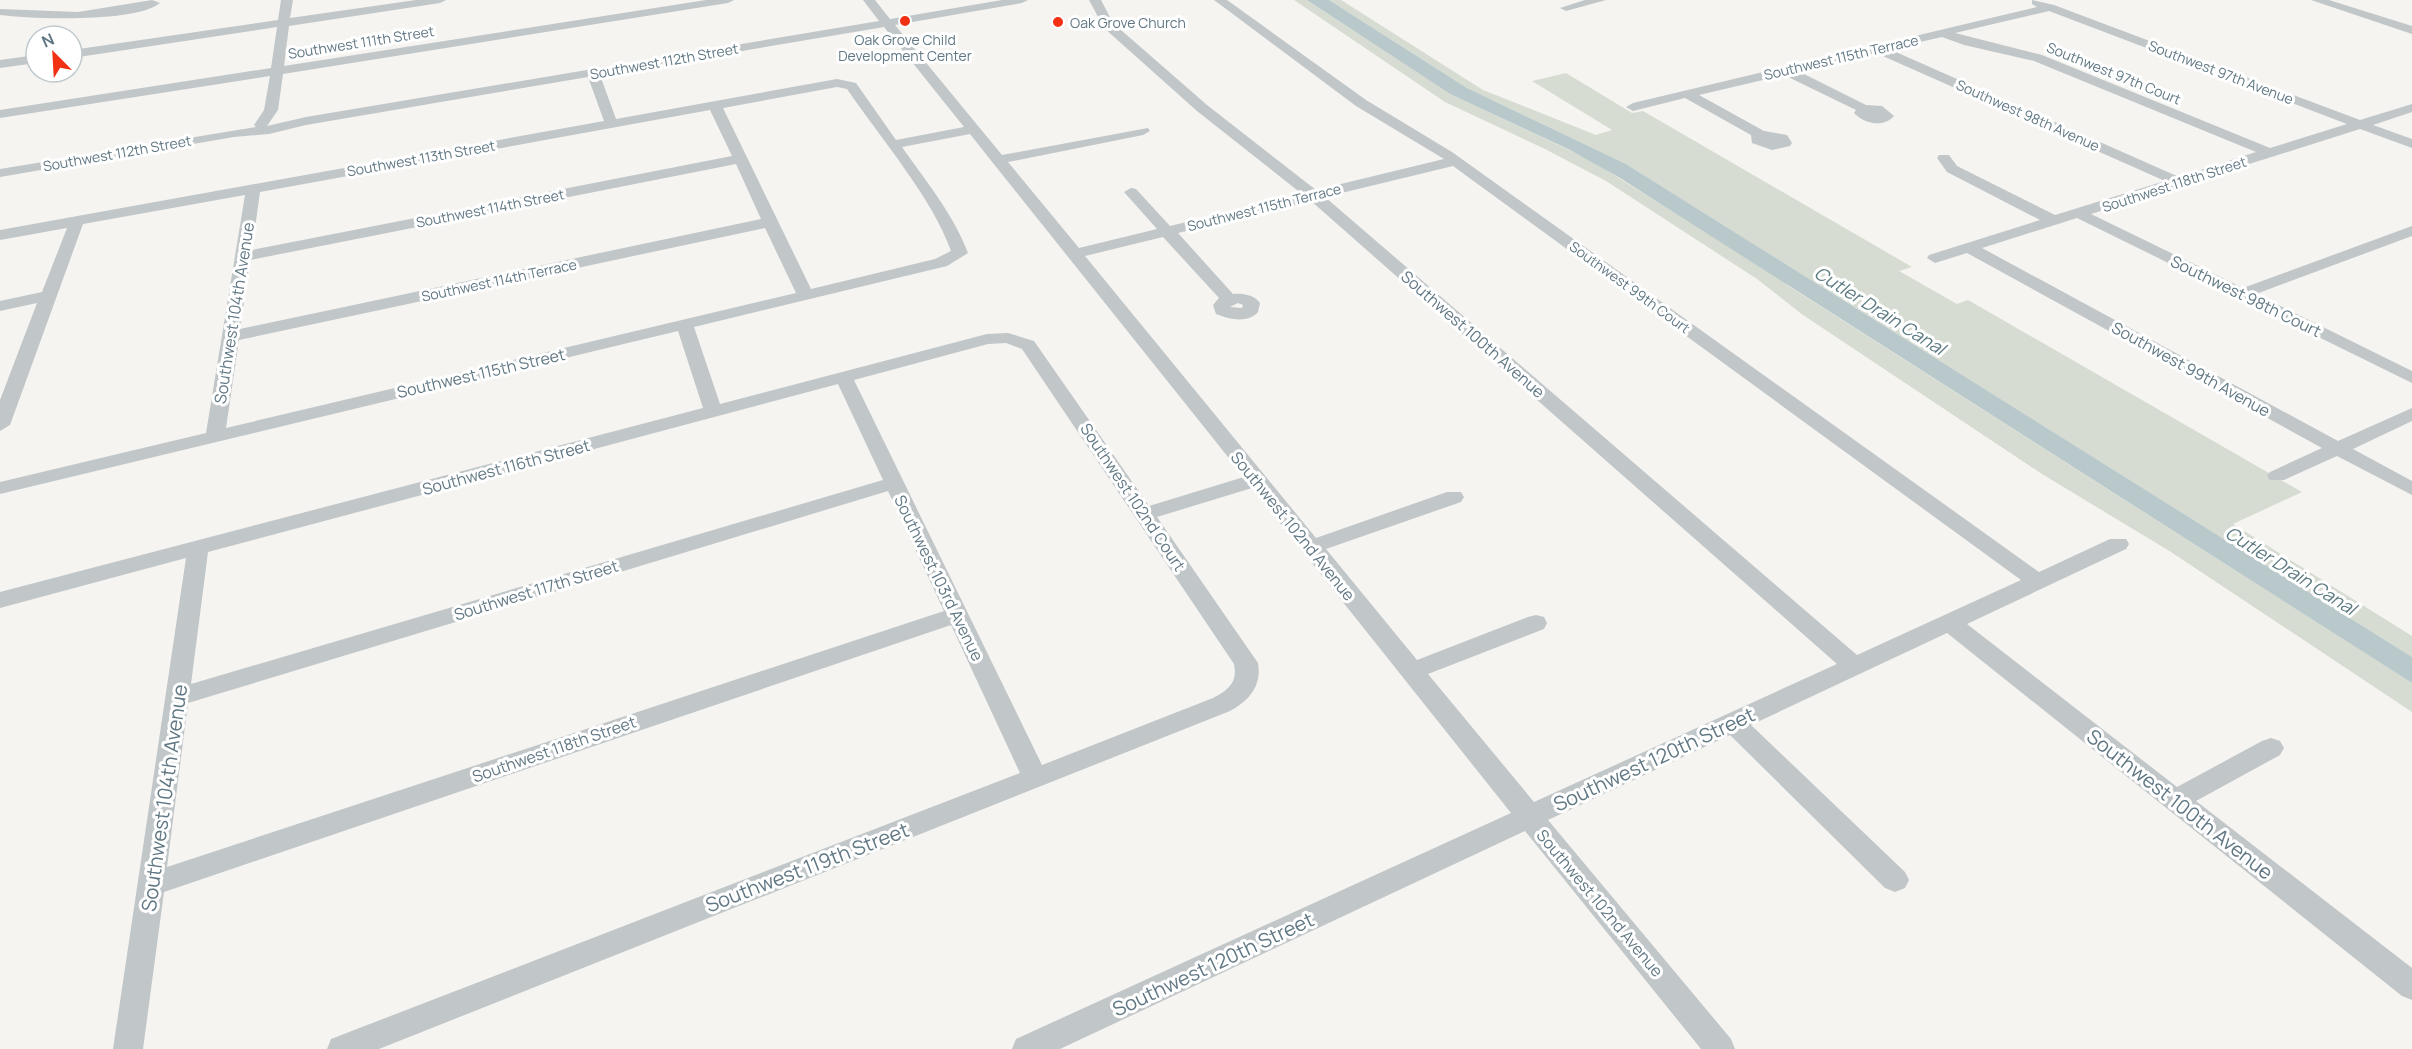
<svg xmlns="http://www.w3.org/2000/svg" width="2412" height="1049" font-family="Manrope,sans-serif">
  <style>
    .green { fill: #d6dcd1 }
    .water { fill: #b8c8cb }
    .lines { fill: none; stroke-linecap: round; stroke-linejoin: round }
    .minor { fill: #c1c6c9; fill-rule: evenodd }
    .poi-dot { fill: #f23013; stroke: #fff; stroke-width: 2 }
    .labels { text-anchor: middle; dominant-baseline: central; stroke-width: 6; stroke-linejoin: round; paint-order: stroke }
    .far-poi-label { font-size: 14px; fill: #617884; stroke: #fff; text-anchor: start }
    .far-street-label { font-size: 14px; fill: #617884; stroke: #fff }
    .street-label { font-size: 16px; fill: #617884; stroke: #fff }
    .water-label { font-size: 18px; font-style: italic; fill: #5c7b82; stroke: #fff }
    .near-street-label { font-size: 20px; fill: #617884; stroke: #fff }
  </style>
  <rect width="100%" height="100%" fill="#f5f4f0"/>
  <!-- green -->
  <g class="green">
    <path d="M 1294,0 L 1307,0 L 1450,94 L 1588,159 L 1779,277 L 1787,285 L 2412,683 L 2412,712 L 2171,552 L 2042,474 L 1803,315 L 1757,279 L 1606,181 L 1545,149 L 1445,102 Z"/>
    <path d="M 1329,0 L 1341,0 L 1483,90 L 1596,135 L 1612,130 L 1532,81 L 1566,73 L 1632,113 L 1643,111 L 1912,267 L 1899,271 L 1957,304 L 1968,300 L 2302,492 L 2233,524 L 2412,636 L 2412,657 L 1626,164 L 1467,88 Z"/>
  </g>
  <!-- water -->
  <path class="water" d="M 1307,0 L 1329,0 L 1467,88 L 1626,164 L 2412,657 L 2412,683 L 1620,178 L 1570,150 L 1450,94 Z"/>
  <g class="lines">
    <!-- minor -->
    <g class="minor">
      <path d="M 152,0 L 160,3 C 136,23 32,19 0,15 L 0,9 L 78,12 Z"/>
      <path d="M 281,0 L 293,0 L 290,18 L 416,0 L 446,0 L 440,3 L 289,26 L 284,66 L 706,0 L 734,0 L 728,3 L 283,74 L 278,110 L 267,126 L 306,117 L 879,21 L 863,0 L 875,0 L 890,19 L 1002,0 L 1028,0 L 1022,3 L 895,25 L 1002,155 L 1148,128 L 1150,131 L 1143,135 L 1008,162 L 1079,248 L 1157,229 L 1124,192 L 1131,188 L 1136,189 L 1170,226 L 1302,194 L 1197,111 L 1104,28 L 1089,0 L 1101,0 L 1113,23 L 1207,105 L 1316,190 L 1444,159 L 1356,106 L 1214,0 L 1227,0 L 1366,100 L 1452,152 L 2039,572 L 2110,539 L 2126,539 L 2129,544 L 2126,549 L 1967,624 L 2177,787 L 2262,741 L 2271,738 L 2280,741 L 2284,748 L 2280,755 L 2196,801 L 2412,968 L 2412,1000 L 2402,996 L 1947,633 L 1751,725 L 1905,872 L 1909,880 L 1905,888 L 1895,892 L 1885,888 L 1730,735 L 1548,820 L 1731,1039 L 1735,1049 L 1701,1049 L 1525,831 L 1060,1049 L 1012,1049 L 1016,1039 L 1511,813 L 1252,488 L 1157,517 L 1258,663 C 1262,686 1249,701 1230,711 L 379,1049 L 327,1049 L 331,1039 L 1020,773 L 951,625 L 164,892 L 143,1049 L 113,1049 L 186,558 L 0,608 L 0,592 L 703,408 L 678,331 L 0,494 L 0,482 L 206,433 L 245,195 L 83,224 L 10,425 L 0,431 L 0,400 L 37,303 L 0,311 L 0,301 L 42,292 L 67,228 L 0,240 L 0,230 L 604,121 L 588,77 L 306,125 L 269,134 L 234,137 L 0,177 L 0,169 L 256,127 L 254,125 L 264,110 L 270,76 L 0,118 L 0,110 L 271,68 L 277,27 L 72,58 L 72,50 L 278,20 ZM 884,27 L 964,127 L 896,140 L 856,83 L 837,79 L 616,119 L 600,75 ZM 837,87 L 847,89 C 879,136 933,199 951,251 L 935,259 L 811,289 L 723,108 ZM 710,110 L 732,156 L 252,250 L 260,192 ZM 970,134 L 993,163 L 1244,477 L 1149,506 L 1034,341 L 1008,333 L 987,334 L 720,404 L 694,327 L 947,266 L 968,253 C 954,215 925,180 902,147 ZM 736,164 L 761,219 L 240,329 L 250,260 ZM 1453,166 L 2021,580 L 1857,655 L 1325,197 ZM 1311,201 L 1837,664 L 1534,802 L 1428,674 L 1544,629 L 1547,623 L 1544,617 L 1536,615 L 1528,617 L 1417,660 L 1326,549 L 1461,502 L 1464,497 L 1461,492 L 1447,492 L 1316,538 L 1085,256 L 1163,237 L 1219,298 L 1213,305 L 1216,314 C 1229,319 1247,324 1258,312 L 1260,303 C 1255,295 1242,293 1233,294 L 1178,233 ZM 765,228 L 796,293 L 226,428 L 239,340 ZM 1238,303 L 1243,305 L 1242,308 L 1230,307 ZM 1006,343 L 1022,349 L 1234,664 C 1238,683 1228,690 1213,698 L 1042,765 L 854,380 L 988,344 ZM 838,384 L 883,480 L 191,684 L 208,552 ZM 888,491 L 944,611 L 167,867 L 188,703 Z"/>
      <path d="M 1585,0 L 1606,0 L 1566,11 L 1560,8 Z"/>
      <path d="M 2032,0 L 2054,5 L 2360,120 L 2412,104 L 2412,112 L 2373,125 L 2412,139 L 2412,148 L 2360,129 L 2091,214 L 2243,288 L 2412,226 L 2412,236 L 2256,294 L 2412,371 L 2412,383 L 2077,218 L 1982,248 L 2338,441 L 2412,408 L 2412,421 L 2353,449 L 2412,481 L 2412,495 L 2337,456 L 2284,480 L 2270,480 L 2267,476 L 2270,472 L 2322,448 L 1967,253 L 1935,263 L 1927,258 L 1929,255 L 2040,220 L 1947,172 L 1937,158 L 1939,155 L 1949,155 L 1957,166 L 2055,215 L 2165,181 L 1876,53 L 1798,71 L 1866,105 L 1882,106 L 1894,116 C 1884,128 1864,124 1854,113 L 1856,110 L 1784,75 L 1699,95 L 1764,131 L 1787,135 L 1792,143 L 1790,146 L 1772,150 L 1752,143 L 1751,135 L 1685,98 L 1633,111 L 1626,107 L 1633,103 L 2037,7 L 2032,4 ZM 2049,11 L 2347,124 L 2270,148 L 2042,55 L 1955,33 ZM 1942,37 L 1964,45 L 2034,61 L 2256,152 L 2179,177 L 1889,49 Z"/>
      <path d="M 2311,0 L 2329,0 L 2412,26 L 2412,34 Z"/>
      <path d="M 36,55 L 36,63 L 0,68 L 0,60 Z"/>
    </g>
  </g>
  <!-- markers -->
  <g class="poi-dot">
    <circle cx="905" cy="21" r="6"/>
    <circle cx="1058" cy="22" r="6"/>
  </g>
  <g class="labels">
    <!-- far-poi labels -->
    <g class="far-poi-label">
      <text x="1070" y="22">Oak Grove Church</text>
      <text x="905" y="39" text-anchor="middle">Oak Grove Child<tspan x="905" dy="16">Development Center</tspan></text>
    </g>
    <!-- far-street labels -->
    <g class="far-street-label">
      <text transform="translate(361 42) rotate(-9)">Southwest 111th Street</text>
      <text transform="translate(1841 57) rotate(-13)">Southwest 115th Terrace</text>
      <text transform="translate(664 61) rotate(-10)">Southwest 112th Street</text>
      <text transform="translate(2221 72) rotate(21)">Southwest 97th Avenue</text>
      <text transform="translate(2114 73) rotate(22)">Southwest 97th Court</text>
      <text transform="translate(2028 115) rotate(24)">Southwest 98th Avenue</text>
      <text transform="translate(117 153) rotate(-10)">Southwest 112th Street</text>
      <text transform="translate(421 158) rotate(-10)">Southwest 113th Street</text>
      <text transform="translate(2174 184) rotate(-18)">Southwest 118th Street</text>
      <text transform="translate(1264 207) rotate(-14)">Southwest 115th Terrace</text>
      <text transform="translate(490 208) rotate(-11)">Southwest 114th Street</text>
      <text transform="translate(499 280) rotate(-12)">Southwest 114th Terrace</text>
      <text transform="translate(1630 287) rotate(36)">Southwest 99th Court</text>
    </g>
    <!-- street labels -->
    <g class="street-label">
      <text transform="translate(2246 296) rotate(26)">Southwest 98th Court</text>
      <text transform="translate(234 313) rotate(-81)">Southwest 104th Avenue</text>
      <text transform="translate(1473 334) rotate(41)">Southwest 100th Avenue</text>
      <text transform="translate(2191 369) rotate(29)">Southwest 99th Avenue</text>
      <text transform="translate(481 373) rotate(-13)">Southwest 115th Street</text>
      <text transform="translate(506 467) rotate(-15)">Southwest 116th Street</text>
      <text transform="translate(1133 497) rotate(56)">Southwest 102nd Court</text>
      <text transform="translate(1293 526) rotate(51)">Southwest 102nd Avenue</text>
      <text transform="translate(939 578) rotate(64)">Southwest 103rd Avenue</text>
      <text transform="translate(536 590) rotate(-17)">Southwest 117th Street</text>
      <text transform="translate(554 749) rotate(-19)">Southwest 118th Street</text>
      <text transform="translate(1600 903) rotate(50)">Southwest 102nd Avenue</text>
    </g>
    <!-- water labels -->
    <g class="water-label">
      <text transform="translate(1880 310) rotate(32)">Cutler Drain Canal</text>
      <text transform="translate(2291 570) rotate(32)">Cutler Drain Canal</text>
    </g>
    <!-- near-street labels -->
    <g class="near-street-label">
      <text transform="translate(1654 759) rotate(-25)">Southwest 120th Street</text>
      <text transform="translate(164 798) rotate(-82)">Southwest 104th Avenue</text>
      <text transform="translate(2180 804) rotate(38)">Southwest 100th Avenue</text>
      <text transform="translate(807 867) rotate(-21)">Southwest 119th Street</text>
      <text transform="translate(1213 964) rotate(-25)">Southwest 120th Street</text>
    </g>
  </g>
  <!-- north arrow -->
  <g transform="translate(54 54) rotate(336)"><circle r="28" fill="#ffffff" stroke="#c0c9ce" stroke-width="1.5"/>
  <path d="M0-4.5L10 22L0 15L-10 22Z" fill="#f23013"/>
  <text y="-9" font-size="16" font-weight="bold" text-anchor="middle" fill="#617884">N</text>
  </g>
</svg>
